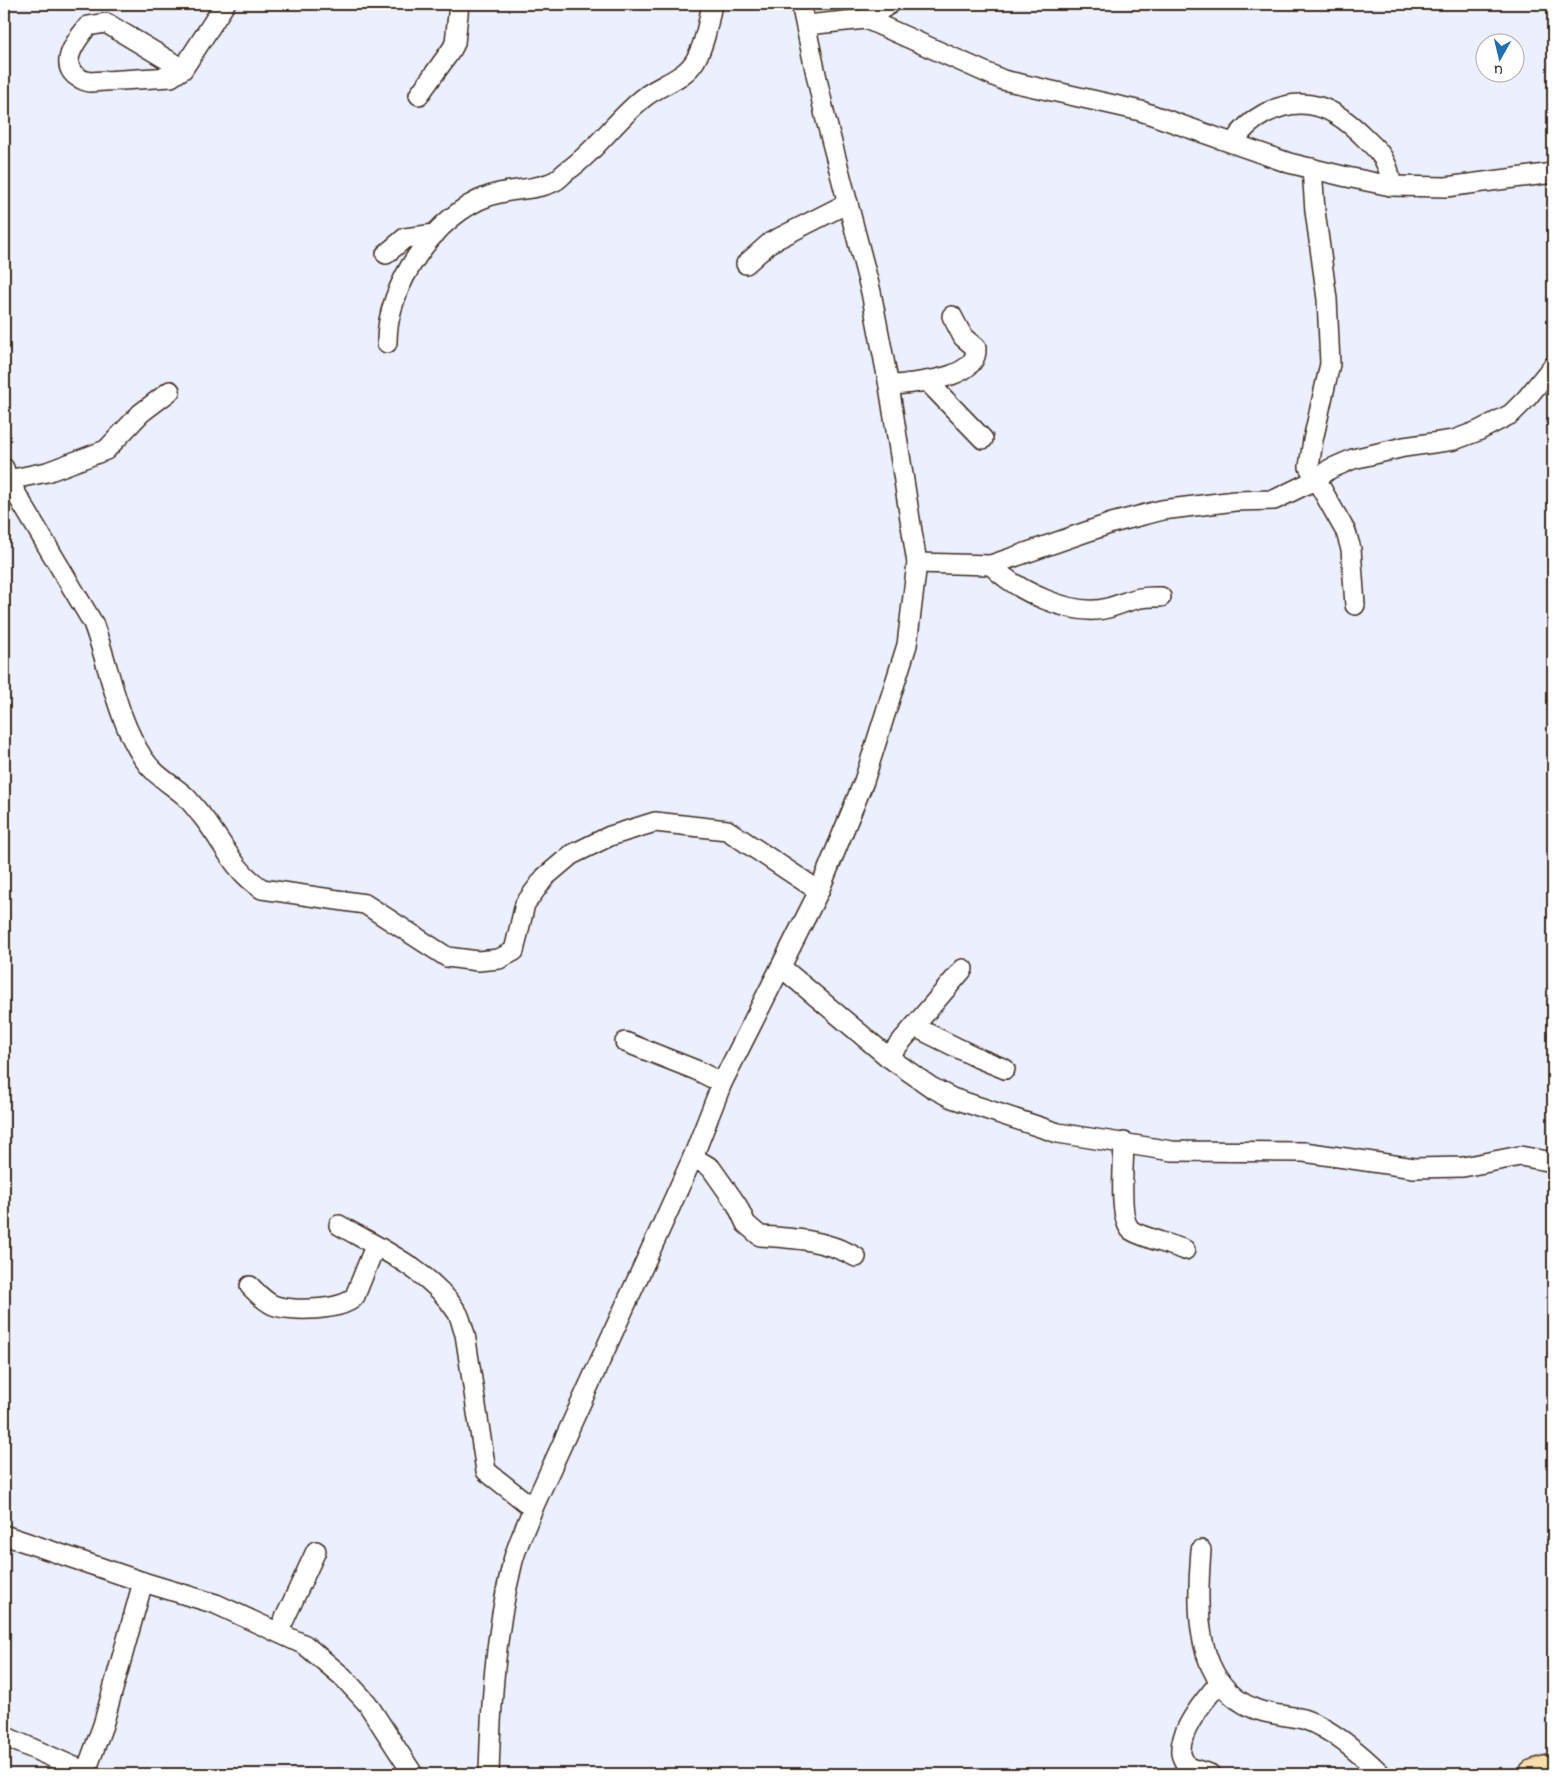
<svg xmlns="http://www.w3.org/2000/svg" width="1557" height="1778" font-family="'Indie Flower',sans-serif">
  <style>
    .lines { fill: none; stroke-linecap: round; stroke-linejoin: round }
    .minor-casing { stroke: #3b2a1e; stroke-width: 22 }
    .highway-casing { stroke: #3b2a1e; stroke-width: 31 }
    .minor { stroke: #fff; stroke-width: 19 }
    .highway { stroke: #f8deab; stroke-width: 28 }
  </style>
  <rect width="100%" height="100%" fill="#ebeffe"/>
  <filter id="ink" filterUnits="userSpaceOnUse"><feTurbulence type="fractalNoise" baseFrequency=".02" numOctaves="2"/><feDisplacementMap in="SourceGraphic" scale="10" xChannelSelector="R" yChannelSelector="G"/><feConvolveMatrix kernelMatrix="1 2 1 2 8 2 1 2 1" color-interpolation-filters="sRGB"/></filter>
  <g filter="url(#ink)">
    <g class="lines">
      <defs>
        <g id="minor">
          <path d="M 866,19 L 1003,80 L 1141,111 L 1289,163 L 1347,177 L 1391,186 L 1446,187 L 1553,173"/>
          <path d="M 806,25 L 866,19 L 890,4"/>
          <path d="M 183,69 L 106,23 L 88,26 C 72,45 54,72 89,82 L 171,77 L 183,69 L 225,4"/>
          <path d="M 419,95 L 452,49 L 455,43 L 459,4"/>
          <path d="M 1234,142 C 1242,129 1251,121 1264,114 C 1304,93 1334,107 1364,137 C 1372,145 1382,153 1386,164 C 1390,171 1390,178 1391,186"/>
          <path d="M 1312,168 L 1315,211 L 1327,299 L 1330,364 L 1313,440 L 1309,467 L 1346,532 L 1351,549 L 1355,605"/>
          <path d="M 386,254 L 405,238 L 435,234"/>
          <path d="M 746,264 L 771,242 L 848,203"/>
          <path d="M 387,343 C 386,286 436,214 489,196 C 510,188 536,191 555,181 C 559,179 563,174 567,171 C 597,150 617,118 646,96 C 662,84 684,79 695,61 C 705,44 708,23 712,4"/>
          <path d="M 927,381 L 983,439"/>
          <path d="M 889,386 C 912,382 978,381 976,348 L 963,337 L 952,316"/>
          <path d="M 4,468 L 8,480 L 93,623 C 110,668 116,717 143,758 C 154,775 170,783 185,796 C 191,802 197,810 202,816 C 224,843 232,869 262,889 L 365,904 L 447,957 L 478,961 L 499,959 L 514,951 L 525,904 L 545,877 L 571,855 L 610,836 L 655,822 L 727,830 L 819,891"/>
          <path d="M 8,480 L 47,472 L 106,450 L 141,413 L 170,391"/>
          <path d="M 917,563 L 991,565 L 1112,523 L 1162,510 L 1235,501 L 1274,500 L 1315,480 L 1330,469 L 1353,459 L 1404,447 L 1454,440 L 1478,431 L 1511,414 L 1526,399 L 1553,366"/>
          <path d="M 991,565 C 1015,590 1073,618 1108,608 C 1131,601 1136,596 1161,597"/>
          <path d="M 781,967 L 888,1057 L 931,1087 L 952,1098 L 1058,1133 L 1172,1151 L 1304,1152 L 1414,1168 L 1463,1167 L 1520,1156 L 1553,1162"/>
          <path d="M 915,1027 L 978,1058 L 1005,1069"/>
          <path d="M 625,1042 L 696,1070 L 722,1083"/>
          <path d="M 888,1057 L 963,969"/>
          <path d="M 1124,1142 C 1124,1159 1118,1219 1131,1230 C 1138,1236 1173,1245 1185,1250"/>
          <path d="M 693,1157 L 711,1168 L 737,1205 L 746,1224 L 760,1236 C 794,1238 826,1240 856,1257"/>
          <path d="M 339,1225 C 379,1248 431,1271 457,1312 C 461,1318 462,1327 465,1334 L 486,1471 L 533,1508"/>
          <path d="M 250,1286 C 257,1293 264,1301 273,1305 C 289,1312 345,1311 355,1296 L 375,1246"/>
          <path d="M 4,1535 L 143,1582 L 216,1604 L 305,1645 L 343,1677 L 367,1703 L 413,1774"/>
          <path d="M 1201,1550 C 1197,1605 1192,1684 1255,1709 C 1270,1715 1287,1715 1303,1719 C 1329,1727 1362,1755 1381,1774"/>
          <path d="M 279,1631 L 316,1551"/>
          <path d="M 4,1736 L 86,1772"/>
          <path d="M 85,1774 L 103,1725 L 143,1582"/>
          <path d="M 489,1774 C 491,1704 495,1634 512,1565 C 516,1546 526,1527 533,1508 L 693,1157 L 722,1083 L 819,891 L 864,781 L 907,645 L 917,563 L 889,386 L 871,292 L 825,116 L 801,4"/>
          <path d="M 1210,1774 L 1187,1767 C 1185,1762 1181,1757 1181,1753 C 1179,1730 1206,1698 1220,1682"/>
        </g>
        <path id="highway" d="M 1533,1774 L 1553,1768"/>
      </defs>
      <!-- minor casing -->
      <use href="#minor" class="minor-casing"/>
      <!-- highway casing -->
      <use href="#highway" class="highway-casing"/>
      <!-- minor -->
      <use href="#minor" class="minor"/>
      <!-- highway -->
      <use href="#highway" class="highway"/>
    </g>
  </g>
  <!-- margin -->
  <rect width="1557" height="1778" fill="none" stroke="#fff" stroke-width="20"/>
  <rect x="10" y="10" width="1537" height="1758" fill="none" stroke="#3b2a1e" stroke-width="2" filter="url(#ink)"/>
  <!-- north arrow -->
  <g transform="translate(1500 58) rotate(188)"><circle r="24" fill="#ffffff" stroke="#b1aaa5"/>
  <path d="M0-4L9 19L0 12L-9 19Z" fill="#1f6fb2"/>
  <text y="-8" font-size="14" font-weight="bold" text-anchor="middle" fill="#3b2a1e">U</text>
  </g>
</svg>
